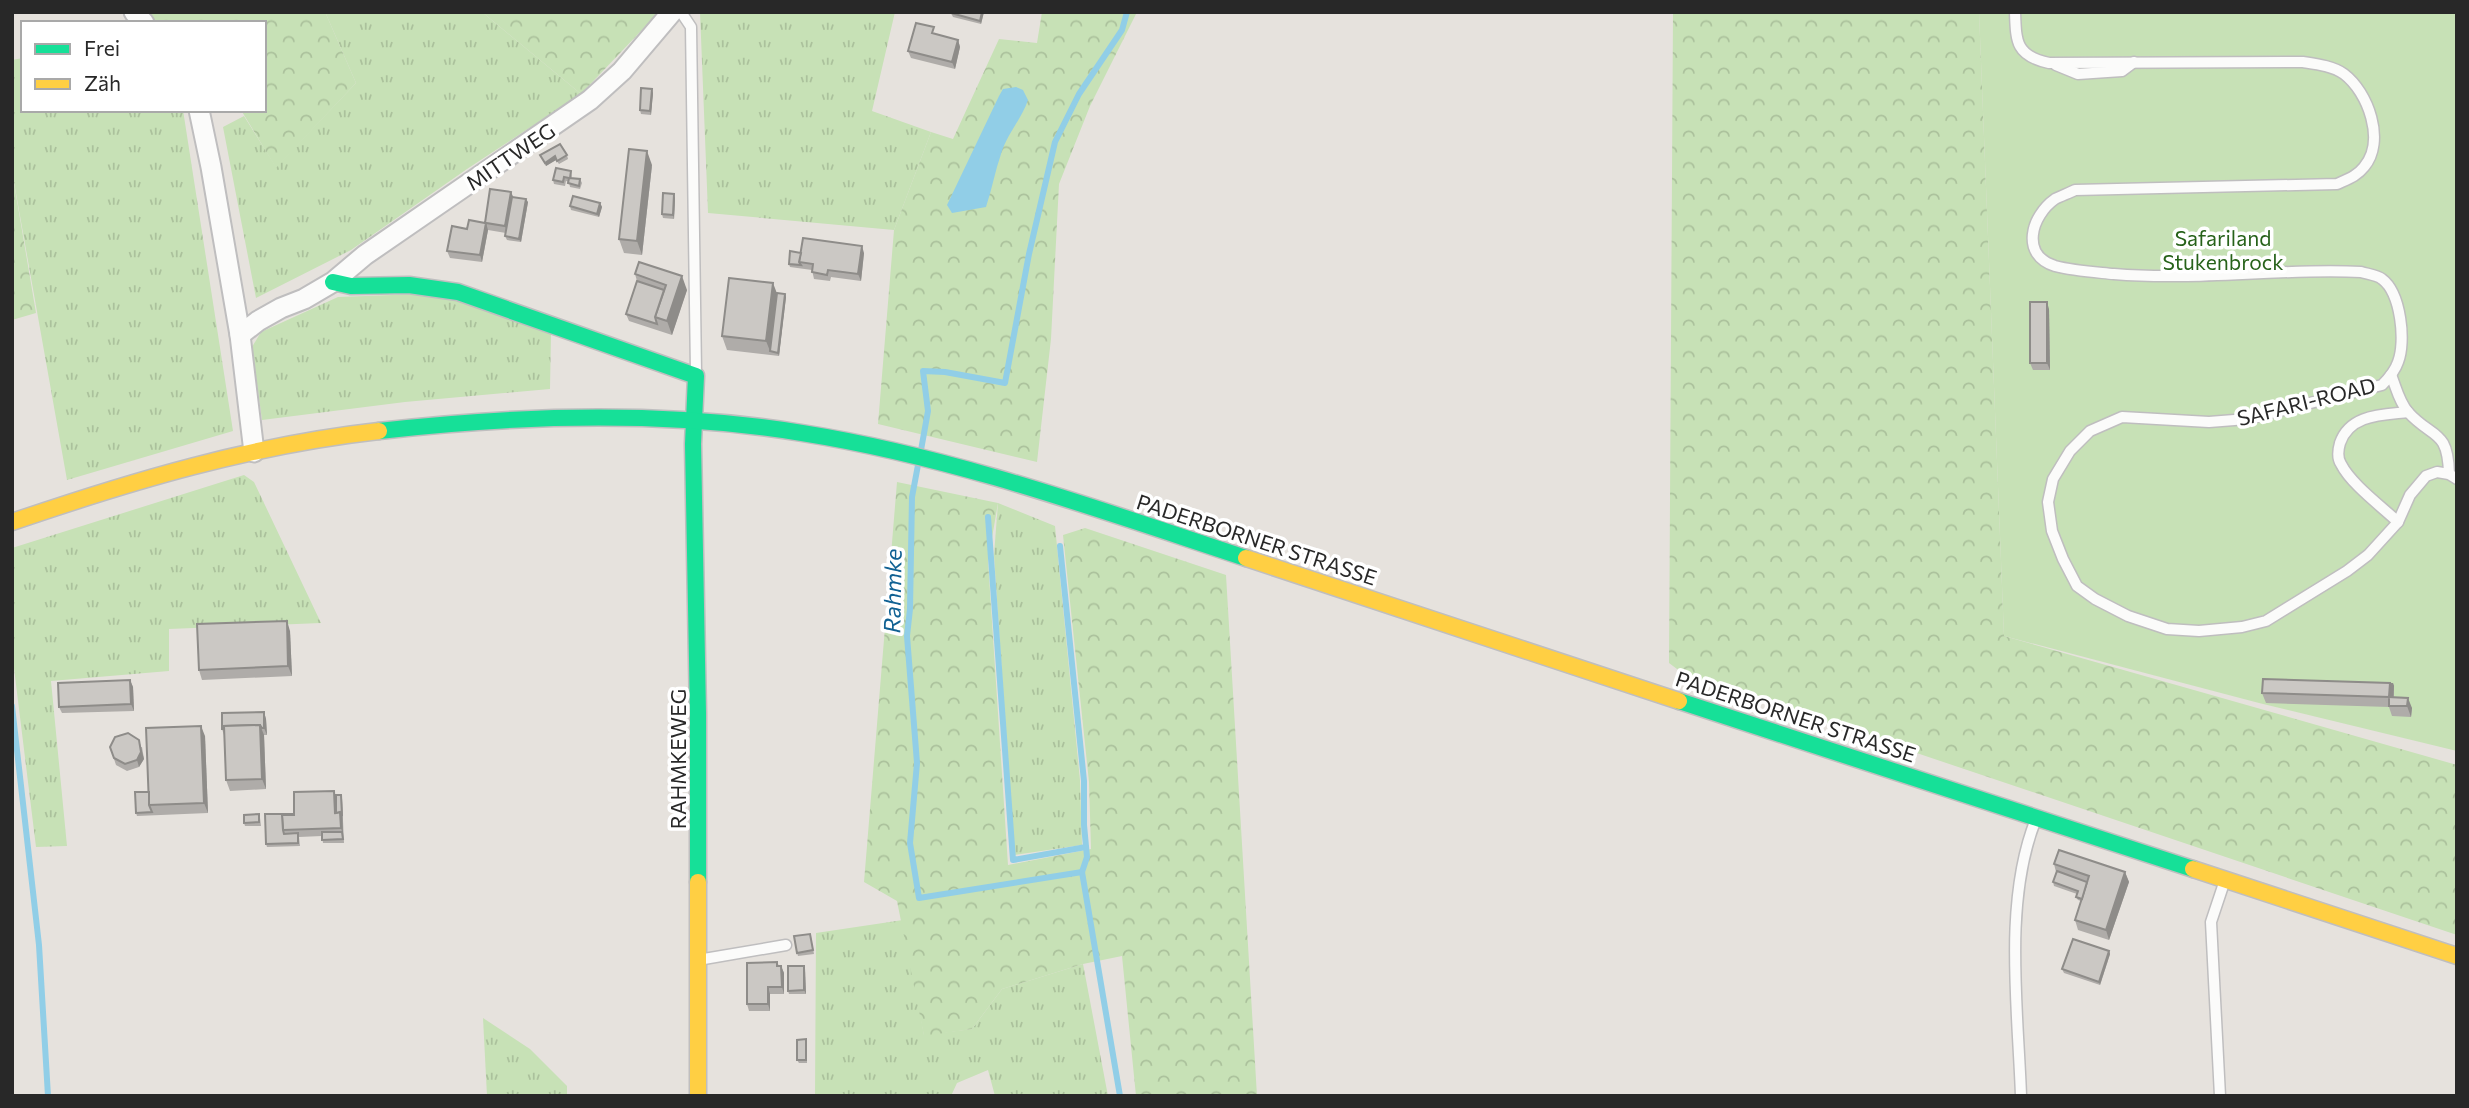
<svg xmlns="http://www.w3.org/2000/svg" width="2469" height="1108" font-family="Commissioner,sans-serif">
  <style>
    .grass { fill: url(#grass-tufts) }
    .forest { fill: url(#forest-crowns) }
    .park { fill: #c7e1b6 }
    .water { fill: #91cee7 }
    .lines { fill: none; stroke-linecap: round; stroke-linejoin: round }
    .stream { stroke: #91cee7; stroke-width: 6 }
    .lane-casing { stroke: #bfbebf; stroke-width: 13 }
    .street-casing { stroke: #bfbebf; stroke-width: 23 }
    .fast-casing { stroke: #bfbebf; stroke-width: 19 }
    .slow-casing { stroke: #bfbebf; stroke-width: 19 }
    .lane { stroke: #fbfbfa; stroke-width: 10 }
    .street { stroke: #fbfbfa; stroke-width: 19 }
    .fast { stroke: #16e098; stroke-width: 16 }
    .slow { stroke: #ffcf43; stroke-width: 16 }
    .wall { fill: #afaca9 }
    .shaded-wall { fill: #8e8c89 }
    .building { fill: #cbc8c4; stroke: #8e8c89; stroke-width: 2 }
    .labels { text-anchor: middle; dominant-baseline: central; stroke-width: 7; stroke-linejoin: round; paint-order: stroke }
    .street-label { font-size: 21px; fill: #282828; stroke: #fff }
    .park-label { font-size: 21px; fill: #27621a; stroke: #fff }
    .water-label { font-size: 23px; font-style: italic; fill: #106193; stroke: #fff }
  </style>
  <defs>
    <pattern id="grass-tufts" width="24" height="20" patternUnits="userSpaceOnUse" patternTransform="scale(1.75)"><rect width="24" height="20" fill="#c7e1b6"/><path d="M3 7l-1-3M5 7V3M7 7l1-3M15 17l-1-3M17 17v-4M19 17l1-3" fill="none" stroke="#abc19c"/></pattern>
    <pattern id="forest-crowns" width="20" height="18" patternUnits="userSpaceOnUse" patternTransform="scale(1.75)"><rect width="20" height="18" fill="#c7e1b6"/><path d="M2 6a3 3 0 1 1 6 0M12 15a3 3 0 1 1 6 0" fill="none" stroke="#abc19c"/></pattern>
  </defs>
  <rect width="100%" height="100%" fill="#e6e2dd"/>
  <!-- grass -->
  <g class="grass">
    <path d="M 327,12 L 482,12 L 581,94 L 467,169 L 351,250 L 256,298 L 223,127 L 244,116 L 276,167 L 356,83 L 326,14 Z"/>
    <path d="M 700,12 L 895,12 L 872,111 L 931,132 L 894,230 L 708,213 Z"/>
    <path d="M 23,58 L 23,110 L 183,110 L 233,431 L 67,480 L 12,171 L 12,60 Z"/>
    <path d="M 419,294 L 453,298 L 551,334 L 550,389 L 405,402 L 262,420 L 252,347 L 261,332 L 338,297 Z"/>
    <path d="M 244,475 L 254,482 L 321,623 L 169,629 L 169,671 L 51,681 L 67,846 L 36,847 L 12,652 L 12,548 Z"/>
    <path d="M 998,503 L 1055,526 L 1080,780 L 1082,845 L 1014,855 L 994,555 Z"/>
    <path d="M 903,920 L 924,1035 L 972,1029 L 1002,989 L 1083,964 L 1108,1096 L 995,1096 L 988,1070 L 957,1083 L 951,1096 L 815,1096 L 816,933 Z"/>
    <path d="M 483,1018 L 530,1049 L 567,1086 L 567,1096 L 487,1096 Z"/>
  </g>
  <!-- forest -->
  <g class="forest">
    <path d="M 148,12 L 327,12 L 326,14 L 356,83 L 276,168 L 241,110 L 264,110 L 264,23 L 157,23 Z"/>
    <path d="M 482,12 L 659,12 L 581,94 Z"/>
    <path d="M 1042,12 L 1137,12 L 1090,106 L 1059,184 L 1051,339 L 1037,462 L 878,424 L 894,230 L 931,132 L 953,139 L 999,39 L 1037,43 Z"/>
    <path d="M 1673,12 L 1979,12 L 2004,636 L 2457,765 L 2457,935 L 1685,675 L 1669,663 Z"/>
    <path d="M 12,171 L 36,313 L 12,320 Z"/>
    <path d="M 897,482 L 998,503 L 988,561 L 1008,865 L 1091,849 L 1089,782 L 1063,535 L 1085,528 L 1226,575 L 1257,1096 L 1136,1096 L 1122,956 L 1083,964 L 1002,989 L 972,1029 L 924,1036 L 897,901 L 864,882 Z"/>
  </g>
  <!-- park -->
  <path class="park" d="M 1979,12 L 2457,12 L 2457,751 L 2259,703 L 2004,636 Z"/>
  <!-- water -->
  <path class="water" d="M 1016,87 L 1023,90 L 1028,100 C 1021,120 1007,134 1001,154 C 995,171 992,189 986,207 L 952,213 L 947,205 L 999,96 L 1003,89 Z"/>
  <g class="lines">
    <!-- stream -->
    <g class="stream">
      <path d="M 921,450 L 928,411 L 923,371 L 945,372 L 1005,383 L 1029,254 L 1055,142 L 1079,94 L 1122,30 L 1127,12"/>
      <path d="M 918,465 L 912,497 L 910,609 L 907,636 L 917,763 L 910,843 L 919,898 L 1082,872 L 1120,1096"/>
      <path d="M 988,517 L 1013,860 L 1086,847"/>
      <path d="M 1060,546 L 1084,781 L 1084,825 L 1087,857 L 1082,872"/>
      <path d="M 12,706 L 39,945 L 48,1096"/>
    </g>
    <defs>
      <g id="lane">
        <path d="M 681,12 L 691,27 L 696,372"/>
        <path d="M 2015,12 C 2016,42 2016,56 2049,63 L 2303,62 C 2316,64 2333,66 2344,74 C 2368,92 2386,141 2364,167 C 2357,176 2348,179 2337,184 L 2075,190 C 2069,193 2061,196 2055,199 C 2031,216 2020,255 2055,266 C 2074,271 2094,272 2114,274 C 2196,281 2279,268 2361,272 C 2367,274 2377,275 2382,279 C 2401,293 2406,342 2398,362 C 2395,371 2389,378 2382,385 L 2247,419 L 2209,422 L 2122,417 L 2090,431 L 2070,451 L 2053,479 L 2048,502 L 2052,531 L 2063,559 L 2077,586 L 2095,599 L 2128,616 L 2167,629 L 2199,631 L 2242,627 L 2266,621 L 2347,571 L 2368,555 L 2398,522 L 2410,495 L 2426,476 L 2437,472 L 2449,474 L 2457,479"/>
        <path d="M 2056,65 L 2078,74 L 2122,71 L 2134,62"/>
        <path d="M 2391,375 C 2396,387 2399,402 2408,412 C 2432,439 2448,428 2449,474"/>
        <path d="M 2398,522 C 2381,506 2351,484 2341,464 C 2337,458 2338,450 2340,443 C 2350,414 2382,415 2408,412"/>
        <path d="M 698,960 L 786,945"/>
        <path d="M 2021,1096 C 2018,1008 2003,901 2036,819"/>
        <path d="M 2220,1096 L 2211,922 L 2225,880"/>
      </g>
      <g id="street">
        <path d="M 134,12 L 144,23"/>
        <path d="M 199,110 L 211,167 L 240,335 L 254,452"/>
        <path d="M 240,335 L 258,321 L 281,308 L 304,299 L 333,282 L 365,255 L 590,100 L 622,71 L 672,12"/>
      </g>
      <g id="fast">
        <path d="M 333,282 L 351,286 L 409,285 L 458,292 L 696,376 L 693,444 L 698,714 L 698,882"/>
        <path d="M 379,431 C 518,415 663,410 802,433 C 954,457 1100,510 1246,558"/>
        <path d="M 1679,701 L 2193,869"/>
      </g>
      <g id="slow">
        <path d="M 12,522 C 132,481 252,445 379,431"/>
        <path d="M 1246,558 L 1679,701"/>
        <path d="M 2193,869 L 2457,956"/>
        <path d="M 698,882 L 698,1096"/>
      </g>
    </defs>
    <!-- lane casing -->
    <use href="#lane" class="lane-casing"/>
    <!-- street casing -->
    <use href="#street" class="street-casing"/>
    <!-- fast casing -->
    <use href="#fast" class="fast-casing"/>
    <!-- slow casing -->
    <use href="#slow" class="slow-casing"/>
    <!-- lane -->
    <use href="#lane" class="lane"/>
    <!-- street -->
    <use href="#street" class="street"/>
    <!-- fast -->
    <use href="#fast" class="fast"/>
    <!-- slow -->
    <use href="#slow" class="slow"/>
  </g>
  <!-- wall -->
  <g class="wall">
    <path d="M 984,12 L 981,24 L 953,17 L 951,13 Z"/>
    <path d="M 958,40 L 960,47 L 955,69 L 911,58 L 908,51 Z"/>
    <path d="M 653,93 L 651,115 L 641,114 L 640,110 Z"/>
    <path d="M 540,155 L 567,155 L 568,159 L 559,164 L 556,160 L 546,166 Z"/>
    <path d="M 652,165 L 642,255 L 624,253 L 619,239 Z"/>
    <path d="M 571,171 L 572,178 L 580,179 L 582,183 L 580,189 L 570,187 L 569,182 L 566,181 L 565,186 L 554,184 L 553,180 Z"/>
    <path d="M 511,192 L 513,197 L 528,202 L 521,242 L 507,240 L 505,236 L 506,233 L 488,230 L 482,262 L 450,258 L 447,251 L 467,229 L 485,223 Z"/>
    <path d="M 675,198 L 674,219 L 663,218 L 662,214 Z"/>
    <path d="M 600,203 L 602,207 L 599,217 L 571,210 L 570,206 Z"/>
    <path d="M 801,253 L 864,253 L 861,281 L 831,277 L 830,281 L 814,279 L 812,270 L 790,267 L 789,264 Z"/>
    <path d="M 635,274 L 687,290 L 672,335 L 629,321 L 626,314 L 637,281 Z"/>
    <path d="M 777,293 L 785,294 L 786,297 L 779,356 L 727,350 L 722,336 Z"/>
    <path d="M 2049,309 L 2050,370 L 2033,370 L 2030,363 Z"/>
    <path d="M 290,631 L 292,676 L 202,680 L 199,670 Z"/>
    <path d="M 130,680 L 133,687 L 134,711 L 62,713 L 59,707 Z"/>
    <path d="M 2393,683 L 2394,686 L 2394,697 L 2412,708 L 2411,717 L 2392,716 L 2389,707 L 2266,703 L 2262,693 Z"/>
    <path d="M 264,712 L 266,719 L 267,735 L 264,735 L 266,789 L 230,791 L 226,780 L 224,735 L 222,729 Z"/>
    <path d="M 205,736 L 208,813 L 137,816 L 136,813 Z"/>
    <path d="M 110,747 L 142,747 L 144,759 L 139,767 L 127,771 L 116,765 Z"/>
    <path d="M 336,795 L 342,798 L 344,843 L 323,843 L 322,836 L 299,837 L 300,846 L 267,847 L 266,844 L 294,814 Z"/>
    <path d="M 260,818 L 261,826 L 245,826 L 244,823 Z"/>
    <path d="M 2054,864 L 2125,872 L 2129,882 L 2109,940 L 2078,930 L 2075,920 L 2081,901 L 2078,900 L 2076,897 L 2077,894 L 2054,886 L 2053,882 L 2056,872 Z"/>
    <path d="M 811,937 L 814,954 L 798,956 L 797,953 Z"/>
    <path d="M 2109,951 L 2110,954 L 2100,985 L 2064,973 L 2062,969 Z"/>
    <path d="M 777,962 L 779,966 L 781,966 L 784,973 L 784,994 L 770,994 L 770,1011 L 749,1011 L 747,1004 Z"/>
    <path d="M 804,966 L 805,969 L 806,994 L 789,994 L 788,991 Z"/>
    <path d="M 806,1039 L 807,1043 L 807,1063 L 799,1063 L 797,1060 Z"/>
  </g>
  <!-- shaded-wall -->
  <g class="shaded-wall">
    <path d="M 982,12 L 984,12 L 981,24 L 980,21 Z"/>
    <path d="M 958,40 L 960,47 L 955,69 L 952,62 Z"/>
    <path d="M 652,89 L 653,93 L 651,115 L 650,111 Z"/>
    <path d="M 647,151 L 652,165 L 642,255 L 637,241 Z"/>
    <path d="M 555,156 L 556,160 L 546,166 L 545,163 Z"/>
    <path d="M 511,192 L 514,199 L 508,233 L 505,226 Z"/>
    <path d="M 674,194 L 675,198 L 674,219 L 673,215 Z"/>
    <path d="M 526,199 L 528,202 L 521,242 L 519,239 Z"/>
    <path d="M 600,203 L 602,207 L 599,217 L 597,214 Z"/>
    <path d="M 486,223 L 488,230 L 482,262 L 480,255 Z"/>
    <path d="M 862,246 L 864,253 L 861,281 L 858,274 Z"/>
    <path d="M 682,276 L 687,290 L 672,335 L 667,321 Z"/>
    <path d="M 773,283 L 778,296 L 770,351 L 766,341 Z"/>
    <path d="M 785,294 L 786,297 L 779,356 L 778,353 Z"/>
    <path d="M 2047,302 L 2049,309 L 2050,370 L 2047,363 Z"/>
    <path d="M 287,621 L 290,631 L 292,676 L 288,666 Z"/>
    <path d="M 130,680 L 133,687 L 134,711 L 131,704 Z"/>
    <path d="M 2390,683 L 2393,683 L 2394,686 L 2393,707 L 2389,697 Z"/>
    <path d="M 2408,698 L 2412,708 L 2411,717 L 2407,706 Z"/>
    <path d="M 264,712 L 266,719 L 267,735 L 264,728 Z"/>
    <path d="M 260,725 L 264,735 L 266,789 L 262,779 Z"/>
    <path d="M 201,726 L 205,736 L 208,813 L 204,803 Z"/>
    <path d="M 139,740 L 144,759 L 139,767 L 137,760 Z"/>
    <path d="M 341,795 L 342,798 L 343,835 L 341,828 Z"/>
    <path d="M 2125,872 L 2129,882 L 2109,940 L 2106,930 Z"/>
    <path d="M 2109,951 L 2110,954 L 2100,985 L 2099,982 Z"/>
    <path d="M 781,966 L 784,973 L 784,994 L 782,987 Z"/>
    <path d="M 804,966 L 805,969 L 806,994 L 804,990 Z"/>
    <path d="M 768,987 L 770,994 L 770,1011 L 768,1004 Z"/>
  </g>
  <!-- building -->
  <g class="building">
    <path d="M 952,12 L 982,12 L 980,21 L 951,13 Z"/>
    <path d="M 916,23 L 934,27 L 932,33 L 958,40 L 952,62 L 908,51 Z"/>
    <path d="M 641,88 L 652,89 L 650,111 L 640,110 Z"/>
    <path d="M 560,144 L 567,155 L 557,161 L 555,156 L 545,163 L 540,155 Z"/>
    <path d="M 629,149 L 647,151 L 637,241 L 619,239 Z"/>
    <path d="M 556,168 L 571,171 L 570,178 L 580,179 L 579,186 L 568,183 L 569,178 L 564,177 L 563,182 L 553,180 Z"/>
    <path d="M 490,189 L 511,192 L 505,226 L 486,223 L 480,255 L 447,251 L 452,226 L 467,229 L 469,220 L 485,223 Z"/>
    <path d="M 663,193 L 674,194 L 673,215 L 662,214 Z"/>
    <path d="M 573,196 L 600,203 L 597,214 L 570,206 Z"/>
    <path d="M 512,197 L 526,199 L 519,239 L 505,236 Z"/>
    <path d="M 803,238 L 862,246 L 858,274 L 828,270 L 827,275 L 812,272 L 813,264 L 799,262 Z"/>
    <path d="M 790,251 L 801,253 L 799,262 L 801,265 L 789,264 Z"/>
    <path d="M 639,262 L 682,276 L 667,321 L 655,317 L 666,285 L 635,274 Z"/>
    <path d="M 729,278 L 773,283 L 766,341 L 722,336 Z"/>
    <path d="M 637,281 L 664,290 L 655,317 L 657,324 L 626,314 Z"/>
    <path d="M 777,293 L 785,294 L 778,353 L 770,351 Z"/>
    <rect x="2030" y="302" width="17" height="61"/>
    <path d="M 287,621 L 288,666 L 199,670 L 197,624 Z"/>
    <path d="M 2263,679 L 2390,683 L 2389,697 L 2408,698 L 2407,706 L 2389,706 L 2389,697 L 2262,693 Z"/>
    <path d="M 130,680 L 131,704 L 59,707 L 58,683 Z"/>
    <path d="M 264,712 L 264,728 L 262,728 L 260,725 L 224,726 L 224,729 L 222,729 L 222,713 Z"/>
    <path d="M 260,725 L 262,779 L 226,780 L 224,726 Z"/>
    <path d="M 201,726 L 204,803 L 149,805 L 146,728 Z"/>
    <path d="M 128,733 L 139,740 L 141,752 L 137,760 L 125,764 L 114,758 L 110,747 L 115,737 Z"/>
    <path d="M 334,791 L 335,813 L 340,812 L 341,828 L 283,830 L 282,815 L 294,815 L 294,792 Z"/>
    <path d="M 135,792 L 149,792 L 149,805 L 152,812 L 136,813 Z"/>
    <path d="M 336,795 L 341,795 L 342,816 L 340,812 L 336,813 Z"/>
    <path d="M 259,814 L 259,822 L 244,823 L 244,815 Z"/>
    <path d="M 265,814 L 294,814 L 294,815 L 282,815 L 283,830 L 284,834 L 298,833 L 298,843 L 266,844 Z"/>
    <path d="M 322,832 L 342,832 L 343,839 L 322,840 Z"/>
    <path d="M 2059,850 L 2125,872 L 2106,930 L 2075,920 L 2089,876 L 2054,864 Z"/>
    <path d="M 2057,871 L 2087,882 L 2082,899 L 2076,897 L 2078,891 L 2053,882 Z"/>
    <path d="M 810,934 L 813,950 L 797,953 L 794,936 Z"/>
    <path d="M 2073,939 L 2109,951 L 2099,982 L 2062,969 Z"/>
    <path d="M 777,962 L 777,966 L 781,966 L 782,987 L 768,987 L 768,1004 L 747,1004 L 747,963 Z"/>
    <path d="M 788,966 L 804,966 L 804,990 L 788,991 Z"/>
    <path d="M 806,1039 L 806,1060 L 797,1060 L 797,1040 Z"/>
  </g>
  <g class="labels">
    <!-- street labels -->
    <g class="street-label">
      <text transform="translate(510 156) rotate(-34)">MITTWEG</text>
      <text transform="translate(2306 401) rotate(-14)">SAFARI-ROAD</text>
      <text transform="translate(1257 539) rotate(18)">PADERBORNER STRASSE</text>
      <text transform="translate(1796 716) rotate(18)">PADERBORNER STRASSE</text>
      <text transform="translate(677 759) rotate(-90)">RAHMKEWEG</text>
    </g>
    <!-- park labels -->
    <g class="park-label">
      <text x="2223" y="237">Safariland<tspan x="2223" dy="24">Stukenbrock</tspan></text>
    </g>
    <!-- water labels -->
    <g class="water-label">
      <text transform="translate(892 591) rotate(-89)">Rahmke</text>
    </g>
  </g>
  <!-- border -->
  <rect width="2469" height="1108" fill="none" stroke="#282828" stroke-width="28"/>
  <!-- legend -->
  <rect x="21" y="21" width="245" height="91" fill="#ffffff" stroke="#a9a9a9" stroke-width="2"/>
  <rect x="35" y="44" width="35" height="10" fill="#16e098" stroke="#a9a9a9" stroke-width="2"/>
  <text x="84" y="56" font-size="21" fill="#282828">Frei</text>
  <rect x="35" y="79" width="35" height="10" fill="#ffcf43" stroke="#a9a9a9" stroke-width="2"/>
  <text x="84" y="91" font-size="21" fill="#282828">Zäh</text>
</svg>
